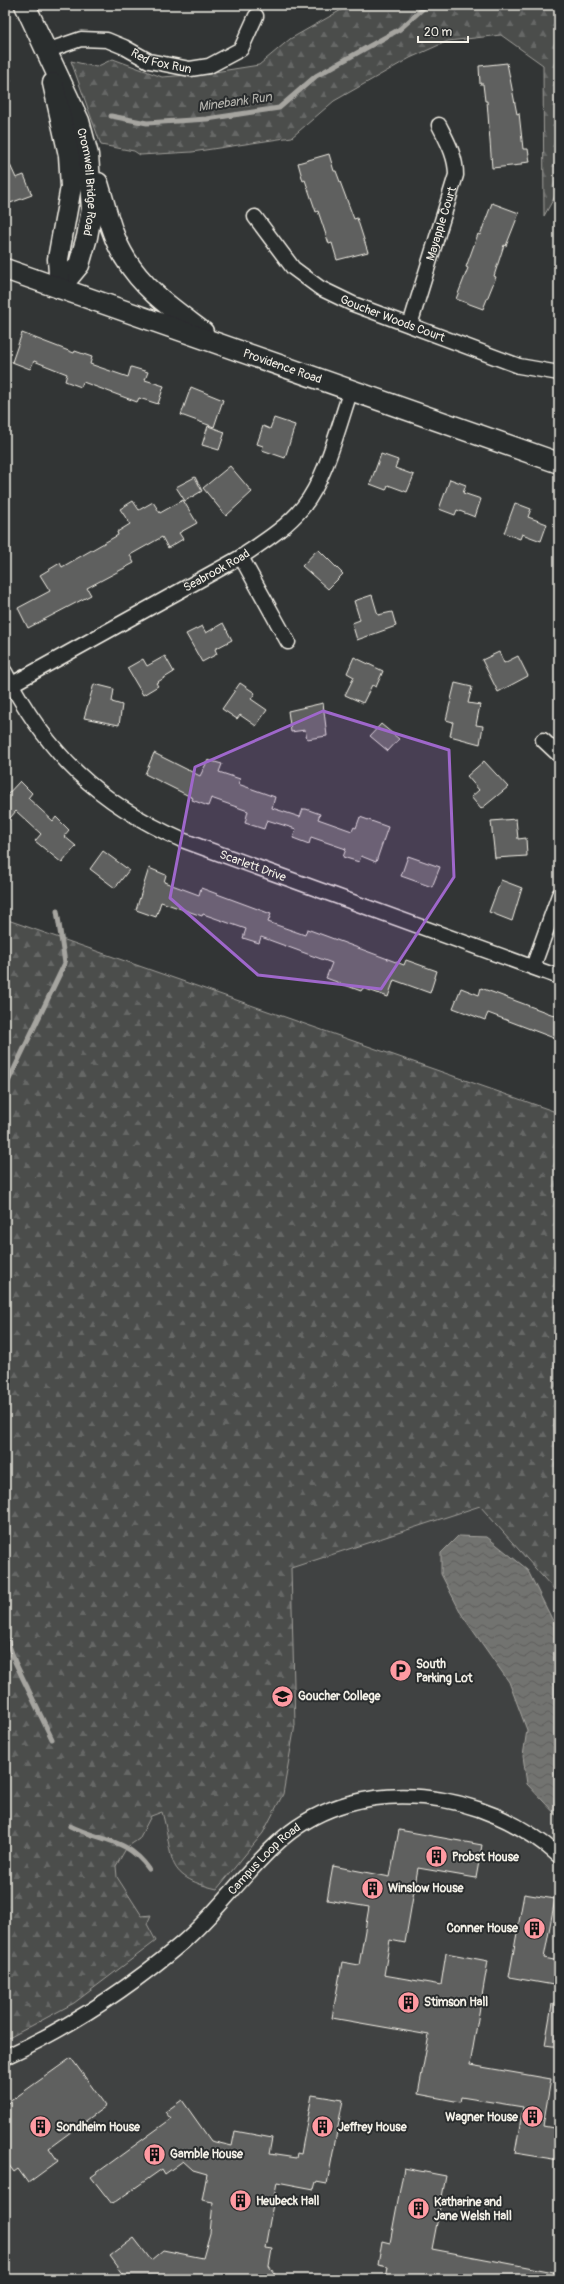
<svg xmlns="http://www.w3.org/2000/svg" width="564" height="2284" font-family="Pangolin,sans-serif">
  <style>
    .built { fill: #404242 }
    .forest { fill: url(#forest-firs); stroke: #a09f9a }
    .water { fill: url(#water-waves); stroke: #a6a5a0 }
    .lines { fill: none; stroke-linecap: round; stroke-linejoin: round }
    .stream { stroke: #a6a5a0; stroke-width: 5 }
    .building { fill: #5f605f; stroke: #f4f1e8 }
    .street-casing { stroke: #f4f1e8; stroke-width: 17 }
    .secondary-casing { stroke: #f4f1e8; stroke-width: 23 }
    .street { stroke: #2a2d2e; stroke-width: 14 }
    .secondary { stroke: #2a2d2e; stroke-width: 20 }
    .marked { fill: #9f67cb; fill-opacity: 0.2; stroke: #9f67cb; stroke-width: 3; stroke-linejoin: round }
    .labels { text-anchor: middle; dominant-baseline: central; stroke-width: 4; stroke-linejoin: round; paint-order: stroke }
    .street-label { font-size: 12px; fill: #f4f1e8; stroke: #2a2d2e }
    .poi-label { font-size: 12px; font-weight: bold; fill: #f4f1e8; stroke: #2a2d2e; text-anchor: start }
    .water-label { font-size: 13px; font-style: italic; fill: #b3b2ac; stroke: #2a2d2e }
  </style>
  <defs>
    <pattern id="forest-firs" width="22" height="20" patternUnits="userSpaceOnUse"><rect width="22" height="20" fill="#4b4d4c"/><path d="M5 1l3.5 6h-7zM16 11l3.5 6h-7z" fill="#666766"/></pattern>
    <pattern id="water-waves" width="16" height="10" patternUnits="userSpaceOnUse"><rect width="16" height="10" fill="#727370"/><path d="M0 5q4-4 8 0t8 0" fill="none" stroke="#5e5e5b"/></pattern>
  </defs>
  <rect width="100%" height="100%" fill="#323535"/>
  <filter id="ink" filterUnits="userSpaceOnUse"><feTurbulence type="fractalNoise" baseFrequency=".025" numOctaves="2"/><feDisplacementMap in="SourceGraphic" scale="8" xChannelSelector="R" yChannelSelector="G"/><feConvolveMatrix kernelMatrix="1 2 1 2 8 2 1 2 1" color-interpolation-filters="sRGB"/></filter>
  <g filter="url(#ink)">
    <!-- built -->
    <path class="built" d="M 5,919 L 559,1113 L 559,2279 L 5,2279 Z"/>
    <!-- forest -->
    <g class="forest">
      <path d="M 350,5 L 559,5 L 559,189 L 544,216 L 543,65 L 501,35 L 448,41 L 410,58 L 334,101 L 292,137 L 192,152 L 140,155 L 134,151 L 101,145 L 71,61 L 96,67 L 113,59 L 162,77 L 202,74 L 259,65 L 290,39 Z"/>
      <path d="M 5,919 L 559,1113 L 559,1595 L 480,1506 L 291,1568 L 295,1725 L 283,1794 L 263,1833 L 217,1889 C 161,1876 175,1857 162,1812 L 151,1816 L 139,1839 L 127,1847 L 116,1866 L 117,1877 L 142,1916 L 151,1915 L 147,1924 L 156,1941 L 74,2003 L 5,2040 Z"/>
    </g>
    <!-- water -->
    <path class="water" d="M 458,1536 L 487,1537 L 527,1569 L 554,1623 L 559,1683 L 559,1818 L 527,1784 L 523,1756 L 527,1730 L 509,1682 L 462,1615 L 441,1574 L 441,1553 Z"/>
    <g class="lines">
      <!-- stream -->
      <g class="stream">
        <path d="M 5,80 L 9,81"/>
        <path d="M 111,116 L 147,123 L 207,119 L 279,108 L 316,76 L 400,29 L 427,5"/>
        <path d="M 5,1088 L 65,963 L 57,911"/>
        <path d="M 5,1634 L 15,1662 L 52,1739"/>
        <path d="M 70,1826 C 102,1842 126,1837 149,1869"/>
      </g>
    </g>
    <!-- building -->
    <g class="building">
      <path d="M 507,63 L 517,114 L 519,113 L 523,149 L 528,149 L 530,162 L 521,163 L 521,165 L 492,168 L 487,101 L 485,101 L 483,84 L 480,84 L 479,66 Z"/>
      <path d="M 5,154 L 16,178 L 24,175 L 32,195 L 5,205 Z"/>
      <path d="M 329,154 L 334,171 L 336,171 L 354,219 L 357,218 L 368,252 L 337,260 L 332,243 L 329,244 L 318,211 L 316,212 L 305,180 L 303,181 L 298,163 Z"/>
      <path d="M 492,203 L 519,213 L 506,246 L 504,245 L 494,276 L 496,277 L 483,309 L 456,299 L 468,268 L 466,267 L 478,234 L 480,235 Z"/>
      <path d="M 22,333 L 74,353 L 75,351 L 92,357 L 90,364 L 128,377 L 131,367 L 148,372 L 145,380 L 164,386 L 158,404 L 139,398 L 137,402 L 83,382 L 81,387 L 65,381 L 67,374 L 34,361 L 30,369 L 12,362 Z"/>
      <path d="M 191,387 L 223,400 L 214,427 L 181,415 Z"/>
      <path d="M 274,418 L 295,425 L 285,458 L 262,450 L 263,446 L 257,444 L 263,426 L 270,429 Z"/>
      <path d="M 208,426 L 225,432 L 219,450 L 202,445 Z"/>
      <path d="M 381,454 L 398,460 L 395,468 L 414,475 L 407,492 L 388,485 L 386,490 L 370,484 Z"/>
      <path d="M 230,466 L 252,492 L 226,516 L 203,488 Z"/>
      <path d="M 195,477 L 202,491 L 185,501 L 176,487 Z"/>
      <path d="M 450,479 L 466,485 L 463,493 L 481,499 L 475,517 L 457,510 L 455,515 L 439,509 Z"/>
      <path d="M 183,500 L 197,523 L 179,533 L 183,539 L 168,548 L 162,537 L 130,555 L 134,563 L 87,588 L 91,595 L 28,628 L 18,608 L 50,591 L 40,575 L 60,563 L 62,567 L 118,535 L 117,532 L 130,524 L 120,509 L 133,501 L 139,510 L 153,502 L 160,513 Z"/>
      <path d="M 515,503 L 531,509 L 528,517 L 547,524 L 541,541 L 522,534 L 520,539 L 504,533 Z"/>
      <path d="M 318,549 L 343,574 L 328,589 L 302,566 Z"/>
      <path d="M 372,595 L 378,615 L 392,612 L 396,626 L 357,640 L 352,623 L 360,620 L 354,601 Z"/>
      <path d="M 223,623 L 232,640 L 215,649 L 217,654 L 202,662 L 186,634 L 202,626 L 206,633 Z"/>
      <path d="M 499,652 L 504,663 L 518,656 L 528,676 L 498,692 L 482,660 Z"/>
      <path d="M 165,656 L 174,672 L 156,683 L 158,686 L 143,695 L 127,668 L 143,659 L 147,666 Z"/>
      <path d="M 354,657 L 383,671 L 376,687 L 372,685 L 363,703 L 345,695 L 354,677 L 347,673 Z"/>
      <path d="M 240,683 L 255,693 L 251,699 L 267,710 L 256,726 L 240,715 L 237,719 L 222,709 Z"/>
      <path d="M 455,683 L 472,687 L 468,703 L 480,705 L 476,725 L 483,726 L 480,744 L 450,736 L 453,722 L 446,720 Z"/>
      <path d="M 94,684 L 114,689 L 112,702 L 122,705 L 119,725 L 84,718 Z"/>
      <path d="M 323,703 L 327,736 L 307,739 L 305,730 L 291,732 L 288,711 Z"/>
      <path d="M 381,724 L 399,739 L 388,751 L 370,736 Z"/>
      <path d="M 154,753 L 200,776 L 208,760 L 222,764 L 219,772 L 240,779 L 238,784 L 275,797 L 272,808 L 300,817 L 303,809 L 306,809 L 320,814 L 318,819 L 352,831 L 354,827 L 356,828 L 360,817 L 388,827 L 376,862 L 361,856 L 359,862 L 343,857 L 346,849 L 311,837 L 309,844 L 293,838 L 296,829 L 267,820 L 264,829 L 245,823 L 248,811 L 211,798 L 208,806 L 192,800 L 193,798 L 145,774 Z"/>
      <path d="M 484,761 L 508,787 L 481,809 L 471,797 L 479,790 L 467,776 Z"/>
      <path d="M 20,781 L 32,793 L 28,798 L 53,821 L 56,817 L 69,830 L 64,836 L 76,846 L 62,863 L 35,841 L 41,834 L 16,811 L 5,824 L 5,797 Z"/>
      <path d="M 516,819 L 518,839 L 526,838 L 527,856 L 495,858 L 491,821 Z"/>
      <path d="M 103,851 L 129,870 L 115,888 L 90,869 Z"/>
      <path d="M 408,856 L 440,867 L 432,887 L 401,876 Z"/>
      <path d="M 149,868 L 166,875 L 164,882 L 199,895 L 201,888 L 271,914 L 268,922 L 305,935 L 307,929 L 404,965 L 406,960 L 437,971 L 430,993 L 394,980 L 388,997 L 363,988 L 361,991 L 326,978 L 332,963 L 261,937 L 259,943 L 243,938 L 246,929 L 203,914 L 202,916 L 161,902 L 156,917 L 136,910 Z"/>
      <path d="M 501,880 L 522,888 L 512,921 L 489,912 Z"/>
      <path d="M 461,988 L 479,995 L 481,988 L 559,1017 L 559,1040 L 488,1013 L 485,1020 L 453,1008 Z"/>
      <path d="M 399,1830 L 482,1845 L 476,1878 L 418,1868 L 405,1943 L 390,1940 L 384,1975 L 441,1985 L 446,1953 L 488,1961 L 470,2065 L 551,2079 L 543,2126 L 559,2129 L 559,2160 L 515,2153 L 523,2107 L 461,2097 L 460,2102 L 418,2094 L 429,2035 L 332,2018 L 342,1962 L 359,1965 L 369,1907 L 327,1900 L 333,1866 L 390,1877 Z"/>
      <path d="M 524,1894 L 555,1899 L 544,1958 L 559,1961 L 559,1986 L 509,1977 Z"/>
      <path d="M 552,2004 L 559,2004 L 559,2047 L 545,2045 Z"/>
      <path d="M 71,2058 L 106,2106 L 49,2148 L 58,2161 L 28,2183 L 18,2169 L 14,2172 L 5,2160 L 5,2105 Z"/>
      <path d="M 312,2095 L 343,2100 L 327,2184 L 316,2182 L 314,2189 L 277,2182 L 265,2248 L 272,2249 L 269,2266 L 278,2279 L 127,2279 L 110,2256 L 134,2238 L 151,2260 L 163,2250 L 203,2258 L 210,2233 L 213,2202 L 202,2200 L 207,2174 L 193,2170 L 183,2161 L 165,2174 L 162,2169 L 112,2204 L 91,2177 L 171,2119 L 165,2112 L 182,2100 L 211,2141 L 232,2146 L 235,2131 L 272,2138 L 269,2154 L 296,2158 L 297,2153 L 301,2154 Z"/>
      <path d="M 404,2168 L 446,2176 L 432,2249 L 554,2272 L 553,2279 L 386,2279 L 388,2267 L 378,2265 L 382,2241 L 390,2243 Z"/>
    </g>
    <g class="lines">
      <defs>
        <g id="street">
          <path id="s1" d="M 46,51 L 81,39 L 107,40 L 124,47 L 149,61 L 190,69 L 209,66 L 241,49 L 256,16"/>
          <path id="s2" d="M 255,217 L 293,268 L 320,288 L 353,304 L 519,366 L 559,373"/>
          <path id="s3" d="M 410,325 L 456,175 C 456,156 447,141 439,125"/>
          <path d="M 241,557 L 288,642"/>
          <path id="s4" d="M 5,672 C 47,754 98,803 182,840 L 559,977"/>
          <path id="s5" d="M 5,688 L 241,557 C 263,542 286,528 303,507 C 326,479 339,424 351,390"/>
          <path d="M 543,740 L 559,755"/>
          <path d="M 533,967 L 559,895"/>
          <path id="s6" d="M 5,2057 C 68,2028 129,1988 182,1943 C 219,1911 246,1870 283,1838 C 361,1771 486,1790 559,1856"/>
        </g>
        <g id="secondary">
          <path id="s7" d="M 25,5 L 79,121 L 88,155 L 92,209 L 87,237 L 79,265 L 60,288"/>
          <path d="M 53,83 L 69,155 L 71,187 L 58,259 L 60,288"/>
          <path d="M 98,183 C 106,208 111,236 125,258 C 144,290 174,310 203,332"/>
          <path id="s8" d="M 5,269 L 559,463"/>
        </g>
      </defs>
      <!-- street casing -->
      <use href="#street" class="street-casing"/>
      <!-- secondary casing -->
      <use href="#secondary" class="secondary-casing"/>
      <!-- street -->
      <use href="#street" class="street"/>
      <!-- secondary -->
      <use href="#secondary" class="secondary"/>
    </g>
  </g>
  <!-- marked area -->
  <path class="marked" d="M 323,711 L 449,750 L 454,877 L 381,989 L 258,975 L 170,898 L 195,767 Z"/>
  <!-- icons -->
  <defs>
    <symbol id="parking-disc" viewBox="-11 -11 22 22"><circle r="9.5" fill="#ff9aa2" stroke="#2a2d2e"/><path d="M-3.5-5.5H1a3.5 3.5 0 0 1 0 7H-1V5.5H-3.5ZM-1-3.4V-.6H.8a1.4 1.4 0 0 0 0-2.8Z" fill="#111"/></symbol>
    <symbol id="university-disc" viewBox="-11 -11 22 22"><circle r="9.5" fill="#ff9aa2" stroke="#2a2d2e"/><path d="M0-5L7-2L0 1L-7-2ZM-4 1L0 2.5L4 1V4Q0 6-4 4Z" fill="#111"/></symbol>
    <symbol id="building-disc" viewBox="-11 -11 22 22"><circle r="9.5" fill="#ff9aa2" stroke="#2a2d2e"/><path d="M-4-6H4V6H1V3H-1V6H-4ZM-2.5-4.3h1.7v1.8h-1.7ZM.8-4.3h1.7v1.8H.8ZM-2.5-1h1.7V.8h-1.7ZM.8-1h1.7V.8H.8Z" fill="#111"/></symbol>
  </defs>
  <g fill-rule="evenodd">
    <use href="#parking-disc" x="388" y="1658" width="25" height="25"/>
    <use href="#university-disc" x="270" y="1684" width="25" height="25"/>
    <use href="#building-disc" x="424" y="1844" width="25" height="25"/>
    <use href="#building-disc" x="360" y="1876" width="25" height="25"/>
    <use href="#building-disc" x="522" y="1916" width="25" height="25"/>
    <use href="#building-disc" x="396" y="1990" width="25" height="25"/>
    <use href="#building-disc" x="520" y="2104" width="25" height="25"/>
    <use href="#building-disc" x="28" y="2114" width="25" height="25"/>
    <use href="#building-disc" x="310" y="2114" width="25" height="25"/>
    <use href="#building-disc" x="142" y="2142" width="25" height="25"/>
    <use href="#building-disc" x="228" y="2188" width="25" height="25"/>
    <use href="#building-disc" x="406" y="2196" width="25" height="25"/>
  </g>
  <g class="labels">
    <!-- street labels -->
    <g class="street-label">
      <text stroke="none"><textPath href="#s1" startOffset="122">Red Fox Run</textPath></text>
      <text stroke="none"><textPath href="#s7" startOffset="190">Cromwell Bridge Road</textPath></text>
      <text stroke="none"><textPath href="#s3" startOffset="106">Mayapple Court</textPath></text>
      <text stroke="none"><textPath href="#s2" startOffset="176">Goucher Woods Court</textPath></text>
      <text stroke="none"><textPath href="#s8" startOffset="294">Providence Road</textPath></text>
      <text stroke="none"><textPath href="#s5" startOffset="242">Seabrook Road</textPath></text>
      <text stroke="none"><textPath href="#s4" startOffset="325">Scarlett Drive</textPath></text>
      <text stroke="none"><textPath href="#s6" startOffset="329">Campus Loop Road</textPath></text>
    </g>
    <!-- poi labels -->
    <g class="poi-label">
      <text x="416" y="1664">South<tspan x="416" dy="14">Parking Lot</tspan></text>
      <text x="298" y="1696">Goucher College</text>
      <text x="452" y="1857">Probst House</text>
      <text x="388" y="1888">Winslow House</text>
      <text x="518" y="1928" text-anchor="end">Conner House</text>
      <text x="424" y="2002">Stimson Hall</text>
      <text x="518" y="2117" text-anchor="end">Wagner House</text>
      <text x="56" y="2127">Sondheim House</text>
      <text x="338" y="2127">Jeffrey House</text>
      <text x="170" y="2154">Gamble House</text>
      <text x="256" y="2201">Heubeck Hall</text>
      <text x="434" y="2202">Katharine and<tspan x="434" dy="14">Jane Welsh Hall</tspan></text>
    </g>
    <!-- water labels -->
    <g class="water-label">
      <text transform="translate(235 102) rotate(-8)">Minebank Run</text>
    </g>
  </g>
  <!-- margin -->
  <rect width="564" height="2284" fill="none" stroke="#2a2d2e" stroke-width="20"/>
  <rect x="10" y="10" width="544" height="2264" fill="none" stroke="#f4f1e8" stroke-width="1.5" filter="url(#ink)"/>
  <!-- scale -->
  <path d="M418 36v6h50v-6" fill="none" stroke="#f4f1e8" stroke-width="2"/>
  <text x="424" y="36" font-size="12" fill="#f4f1e8" stroke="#2a2d2e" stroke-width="3" paint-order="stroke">20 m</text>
</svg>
